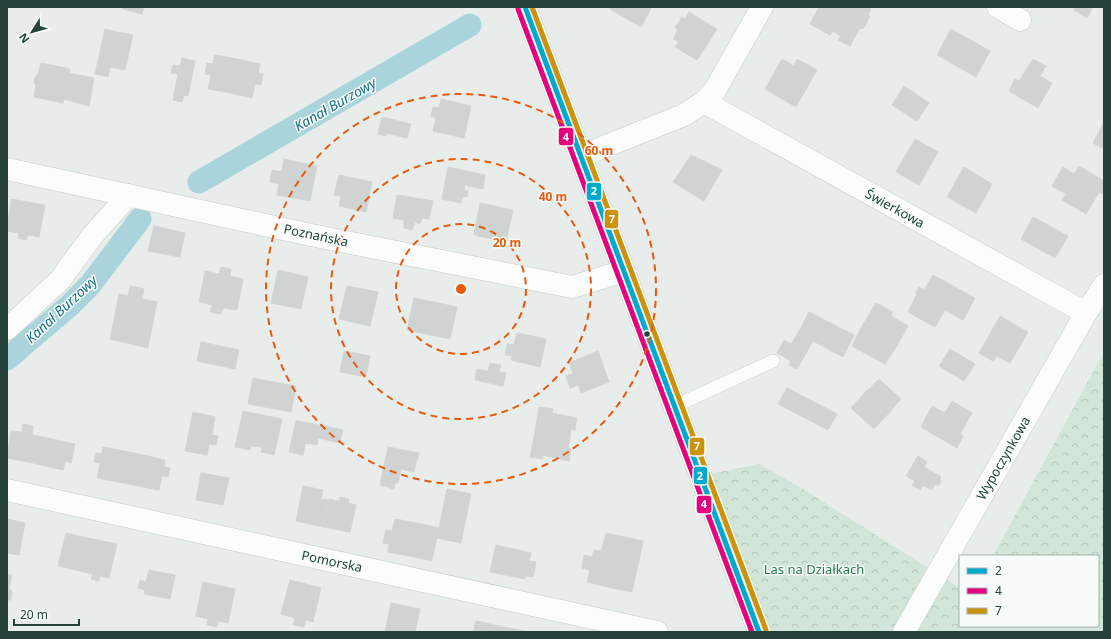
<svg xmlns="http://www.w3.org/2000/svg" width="1111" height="639" font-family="'Noto Sans',sans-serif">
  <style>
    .forest { fill: url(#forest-crowns) }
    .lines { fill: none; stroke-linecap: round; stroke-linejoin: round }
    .canal { stroke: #a9d4db; stroke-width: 23 }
    .building { fill: #cfd4d2; stroke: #d1d6d4 }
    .lane-casing { stroke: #c5cac8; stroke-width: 14 }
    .street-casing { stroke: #c5cac8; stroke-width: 23 }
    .secondary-casing { stroke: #c3cbc8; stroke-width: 23 }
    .lane { stroke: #fcfcfc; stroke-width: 13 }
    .street { stroke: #fcfcfc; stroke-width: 22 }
    .secondary { stroke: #fcfcfc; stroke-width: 22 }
    .bus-1-casing { stroke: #f7fbf9; stroke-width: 8 }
    .bus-2-casing { stroke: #f7fbf9; stroke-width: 8 }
    .bus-3-casing { stroke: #f7fbf9; stroke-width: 8 }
    .bus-1 { stroke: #00a9ce; stroke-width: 5 }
    .bus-2 { stroke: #e5007d; stroke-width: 5 }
    .bus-3 { stroke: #cd920c; stroke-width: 5 }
    .ring { fill: none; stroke: #e8590c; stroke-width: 2; stroke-dasharray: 7 5 }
    .bus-dot { fill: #24423a; stroke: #f7fbf9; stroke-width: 1.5 }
    .labels { text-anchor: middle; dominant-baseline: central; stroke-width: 3; stroke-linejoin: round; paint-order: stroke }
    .street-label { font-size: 13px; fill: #24423a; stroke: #f7fbf9 }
    .park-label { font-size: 13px; fill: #2d7a4b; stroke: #f7fbf9 }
    .water-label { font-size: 14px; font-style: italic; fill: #1c6f80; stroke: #f7fbf9 }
    .centre { fill: #e8590c; stroke: #f7fbf9; stroke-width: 2 }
    .ring-label { font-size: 12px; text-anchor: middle; font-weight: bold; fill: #e8590c; stroke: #f7fbf9; stroke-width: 3; stroke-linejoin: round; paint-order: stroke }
    .line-badge { stroke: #f7fbf9; stroke-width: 1.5 }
    .badge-label { font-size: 11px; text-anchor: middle; font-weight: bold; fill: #fff }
  </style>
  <defs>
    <pattern id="forest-crowns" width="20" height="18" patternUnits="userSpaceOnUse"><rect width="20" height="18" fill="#d1e6d8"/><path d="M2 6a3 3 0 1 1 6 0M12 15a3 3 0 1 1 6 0" fill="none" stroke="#b3c6ba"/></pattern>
  </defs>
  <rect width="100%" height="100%" fill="#e8edeb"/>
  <!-- forest -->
  <path class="forest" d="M 1104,352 L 1104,632 L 770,632 L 710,474 L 759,464 L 800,487 L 960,588 L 960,626 L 1098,626 L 1098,556 L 993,556 Z"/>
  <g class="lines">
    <!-- canal -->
    <g class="canal">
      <path d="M 199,182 L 470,25"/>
      <path d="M 7,359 L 70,305 L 90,285 L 140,219"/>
    </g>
  </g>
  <!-- building -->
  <g class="building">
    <path d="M 123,7 L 144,7 L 142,14 L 123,9 Z"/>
    <path d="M 611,7 L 652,7 L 641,27 L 610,9 Z"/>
    <path d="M 819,7 L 868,7 L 871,9 L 868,15 L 870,16 L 863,29 L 860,28 L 850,46 L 838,40 L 841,36 L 833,31 L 830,35 L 810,24 Z"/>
    <path d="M 1074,7 L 1093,7 L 1087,18 L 1074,10 Z"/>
    <path d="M 689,12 L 717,29 L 697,60 L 675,47 L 679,42 L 673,39 L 678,30 L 675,28 L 682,17 L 685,19 Z"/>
    <path d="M 105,29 L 117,32 L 108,77 L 95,74 Z"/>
    <path d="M 951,29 L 990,51 L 976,77 L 937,55 Z"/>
    <path d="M 117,32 L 133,35 L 125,70 L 110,67 Z"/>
    <path d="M 215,55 L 237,59 L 230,93 L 208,89 L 211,75 L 205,74 L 207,63 L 213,64 Z"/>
    <path d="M 182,58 L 195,61 L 188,96 L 184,95 L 182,102 L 173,100 L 178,74 L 171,73 L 173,65 L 180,66 Z"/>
    <path d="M 237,59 L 260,64 L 258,73 L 263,74 L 261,85 L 255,84 L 252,98 L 230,93 Z"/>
    <path d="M 782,59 L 794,66 L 797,59 L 817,70 L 796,107 L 765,89 Z"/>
    <path d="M 1033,59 L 1046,66 L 1040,76 L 1052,83 L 1038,108 L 1009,91 L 1015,79 L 1019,81 Z"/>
    <path d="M 41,63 L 70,69 L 69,73 L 94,78 L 89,106 L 64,99 L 63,103 L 34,97 L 36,85 L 34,82 L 35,77 L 38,74 Z"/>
    <path d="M 904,86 L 929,103 L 917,121 L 892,105 Z"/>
    <path d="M 441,99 L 471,106 L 464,138 L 433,131 L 436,118 L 431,116 L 433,107 L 439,108 Z"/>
    <path d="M 382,117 L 411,124 L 407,138 L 386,133 L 386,136 L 378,134 Z"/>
    <path d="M 1104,122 L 1104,149 L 1093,143 Z"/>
    <path d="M 915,139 L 938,152 L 919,185 L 896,172 Z"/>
    <path d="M 691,155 L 722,170 L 704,201 L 673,182 Z"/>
    <path d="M 284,159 L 317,166 L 310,201 L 277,195 L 279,184 L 270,182 L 272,170 L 282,172 Z"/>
    <path d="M 1079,166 L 1104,181 L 1104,190 L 1102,194 L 1099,192 L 1086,214 L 1062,200 L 1066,194 L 1052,186 L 1063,167 L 1074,174 Z"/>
    <path d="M 448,167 L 485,175 L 483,189 L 465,185 L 464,190 L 468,191 L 467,197 L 463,196 L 461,203 L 442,199 Z"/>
    <path d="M 964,167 L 992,184 L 976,213 L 947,197 Z"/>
    <path d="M 339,175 L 372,182 L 366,212 L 339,206 L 341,196 L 334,195 Z"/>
    <path d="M 397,195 L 433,201 L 429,219 L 422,218 L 420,224 L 415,222 L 412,230 L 404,228 L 404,220 L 393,218 Z"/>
    <path d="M 11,199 L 45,205 L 39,237 L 28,235 L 26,240 L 18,238 L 19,233 L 7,231 Z"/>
    <path d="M 480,203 L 513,210 L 506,242 L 474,235 Z"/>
    <path d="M 1033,217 L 1068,236 L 1055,258 L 1021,239 Z"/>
    <path d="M 154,226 L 185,233 L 180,257 L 148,251 Z"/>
    <path d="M 221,267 L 231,269 L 230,276 L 243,279 L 237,310 L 223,308 L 221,314 L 210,312 L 212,305 L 199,302 L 205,271 L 219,274 Z"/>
    <path d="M 278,270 L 308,277 L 301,309 L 271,303 Z"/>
    <path d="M 933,275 L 953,286 L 941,308 L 945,310 L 935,327 L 908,312 L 917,294 L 916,293 L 919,287 L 924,290 Z"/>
    <path d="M 130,286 L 144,289 L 142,299 L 157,302 L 152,328 L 114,320 L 119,294 L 128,296 Z"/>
    <path d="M 347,286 L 378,292 L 370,326 L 339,319 Z"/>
    <path d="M 953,286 L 975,298 L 963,320 L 941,308 Z"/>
    <path d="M 414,298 L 457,307 L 450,339 L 407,330 Z"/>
    <path d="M 876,303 L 893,312 L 879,337 L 861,328 Z"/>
    <path d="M 809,312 L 854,335 L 843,357 L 798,333 Z"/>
    <path d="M 891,316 L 908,326 L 896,347 L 879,337 Z"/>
    <path d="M 1000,316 L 1028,332 L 1010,363 L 997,356 L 993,361 L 979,353 Z"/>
    <path d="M 114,320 L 152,328 L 148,348 L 110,339 Z"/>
    <path d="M 861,328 L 896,347 L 885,364 L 852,346 Z"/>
    <path d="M 517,333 L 546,339 L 540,367 L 511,360 L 512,356 L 505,355 L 507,344 L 514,345 Z"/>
    <path d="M 798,333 L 813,341 L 797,369 L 789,365 L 791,361 L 777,353 L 784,340 L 791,344 Z"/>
    <path d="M 201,342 L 239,350 L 235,369 L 197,361 Z"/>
    <path d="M 950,349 L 975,364 L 964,381 L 939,366 Z"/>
    <path d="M 344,351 L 370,356 L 366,377 L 340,372 Z"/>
    <path d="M 598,351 L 609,382 L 581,393 L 578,385 L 570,388 L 566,376 L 573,373 L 569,363 Z"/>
    <path d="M 490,363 L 501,365 L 499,372 L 506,373 L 503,386 L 475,380 L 477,369 L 488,371 Z"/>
    <path d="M 253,378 L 296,386 L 291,412 L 248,404 Z"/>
    <path d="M 879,379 L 901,399 L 891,410 L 868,390 Z"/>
    <path d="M 787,388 L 837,414 L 828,430 L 778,404 Z"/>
    <path d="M 868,389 L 891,411 L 874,429 L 851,408 Z"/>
    <path d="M 952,401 L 972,413 L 960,434 L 963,436 L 957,448 L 921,427 L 932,406 L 945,413 Z"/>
    <path d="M 539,407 L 553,409 L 552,413 L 577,418 L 575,430 L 571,429 L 570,439 L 535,432 Z"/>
    <path d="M 243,411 L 282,419 L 274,455 L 261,452 L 262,447 L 251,446 L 250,450 L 235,447 Z"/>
    <path d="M 193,412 L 215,417 L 212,435 L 218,436 L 216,445 L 209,444 L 207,455 L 185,451 Z"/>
    <path d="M 296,421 L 309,423 L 303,455 L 289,452 Z"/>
    <path d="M 309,423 L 343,430 L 340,443 L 318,438 L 317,445 L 305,443 Z"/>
    <path d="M 23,424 L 33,426 L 32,435 L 38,436 L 33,463 L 7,458 L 11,431 L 22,432 Z"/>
    <path d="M 535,432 L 570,439 L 568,448 L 571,449 L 569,461 L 543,455 L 543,459 L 530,457 Z"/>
    <path d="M 38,436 L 75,444 L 71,463 L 65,461 L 63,470 L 33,463 Z"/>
    <path d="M 103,447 L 134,453 L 128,484 L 97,478 L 100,463 L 94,462 L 96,453 L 102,454 Z"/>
    <path d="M 388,447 L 419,453 L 414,472 L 401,469 L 398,483 L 395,483 L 394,489 L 380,485 Z"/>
    <path d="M 134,453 L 165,460 L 164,467 L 170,468 L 168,477 L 162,476 L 159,490 L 128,484 Z"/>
    <path d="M 918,456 L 927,462 L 924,467 L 940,476 L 941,482 L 939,485 L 935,485 L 932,490 L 923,485 L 920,490 L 912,485 L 915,481 L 906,476 Z"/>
    <path d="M 201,473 L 229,478 L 223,505 L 196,500 Z"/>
    <path d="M 303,486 L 323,490 L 321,499 L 328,500 L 323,527 L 296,521 Z"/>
    <path d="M 447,489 L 471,494 L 461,543 L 437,538 Z"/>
    <path d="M 340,497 L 349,499 L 348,503 L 356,505 L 350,532 L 323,527 L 329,499 L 339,501 Z"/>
    <path d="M 7,519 L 25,523 L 19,555 L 7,553 Z"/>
    <path d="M 395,519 L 422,524 L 415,557 L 388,552 L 389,544 L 383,543 L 386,530 L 392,531 Z"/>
    <path d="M 422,524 L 439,528 L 432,561 L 415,557 Z"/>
    <path d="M 66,533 L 83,537 L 80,550 L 85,551 L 80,571 L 58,566 Z"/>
    <path d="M 606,533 L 643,541 L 639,560 L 601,552 Z"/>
    <path d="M 83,537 L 117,544 L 109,578 L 100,576 L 99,581 L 91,579 L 93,574 L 80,571 L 85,551 L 80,550 Z"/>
    <path d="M 496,545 L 531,553 L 529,561 L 536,562 L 533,577 L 526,576 L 525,579 L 490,572 Z"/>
    <path d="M 594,550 L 624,556 L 616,589 L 587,582 L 590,570 L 582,568 L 584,555 L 592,557 Z"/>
    <path d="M 624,556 L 639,560 L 632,592 L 616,589 Z"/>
    <path d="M 149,570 L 175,575 L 170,599 L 144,594 L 145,590 L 138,588 L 140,580 L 146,582 Z"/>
    <path d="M 7,574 L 12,575 L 9,589 L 12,590 L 11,600 L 7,600 Z"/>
    <path d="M 290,580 L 321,588 L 313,622 L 306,620 L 304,627 L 293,625 L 295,618 L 281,614 Z"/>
    <path d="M 203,582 L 235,589 L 228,623 L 218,621 L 217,627 L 207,625 L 208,619 L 196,616 Z"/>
    <path d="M 391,603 L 420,609 L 415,632 L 385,632 Z"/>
    <path d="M 476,621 L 504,627 L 503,632 L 473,632 Z"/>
    <path d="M 504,627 L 529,632 L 503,632 Z"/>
  </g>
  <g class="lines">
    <defs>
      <path id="lane" d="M 675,406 L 773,361"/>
      <g id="street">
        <path d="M 998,7 L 1020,20"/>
        <path d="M 704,102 L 1086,313"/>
        <path d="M 581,156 L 684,115 L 704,102 L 715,90 L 762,7"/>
        <path d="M 7,169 L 311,235 L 572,287 L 624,271"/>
        <path d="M 7,329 L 60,280 L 92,236 L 129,195"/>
        <path d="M 7,490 L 657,632"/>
        <path d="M 904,632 L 1086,313 L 1104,285"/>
      </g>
      <path id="secondary" d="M 525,7 L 759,632"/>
    </defs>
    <!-- lane casing -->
    <use href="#lane" class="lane-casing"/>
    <!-- street casing -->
    <use href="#street" class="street-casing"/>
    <!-- secondary casing -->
    <use href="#secondary" class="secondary-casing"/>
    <!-- lane -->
    <use href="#lane" class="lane"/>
    <!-- street -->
    <use href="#street" class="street"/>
    <!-- secondary -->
    <use href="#secondary" class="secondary"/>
    <defs>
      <path id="bus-1" d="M 525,7 L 759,632"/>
      <path id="bus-2" d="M 518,9 L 752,632"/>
      <path id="bus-3" d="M 532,7 L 766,630"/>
    </defs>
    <!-- bus-1 casing -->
    <use href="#bus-1" class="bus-1-casing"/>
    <!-- bus-2 casing -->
    <use href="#bus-2" class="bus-2-casing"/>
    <!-- bus-3 casing -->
    <use href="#bus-3" class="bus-3-casing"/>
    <!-- bus-1 -->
    <use href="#bus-1" class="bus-1"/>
    <!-- bus-2 -->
    <use href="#bus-2" class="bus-2"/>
    <!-- bus-3 -->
    <use href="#bus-3" class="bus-3"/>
  </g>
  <!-- distance rings -->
  <g class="ring">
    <circle cx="461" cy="289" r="65"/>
    <circle cx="461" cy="289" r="130"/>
    <circle cx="461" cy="289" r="195"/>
  </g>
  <!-- markers -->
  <circle class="bus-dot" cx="647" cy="334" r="3.5"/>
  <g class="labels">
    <!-- street labels -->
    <g class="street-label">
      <text transform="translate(895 208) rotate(29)">Świerkowa</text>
      <text transform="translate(316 235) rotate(12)">Poznańska</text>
      <text transform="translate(1003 458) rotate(-60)">Wypoczynkowa</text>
      <text transform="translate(332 561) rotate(12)">Pomorska</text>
    </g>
    <!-- park labels -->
    <g class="park-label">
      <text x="814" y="569">Las na Działkach</text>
    </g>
    <!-- water labels -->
    <g class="water-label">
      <text transform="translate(335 104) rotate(-30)">Kanał Burzowy</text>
      <text transform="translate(61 309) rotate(-43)">Kanał Burzowy</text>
    </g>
  </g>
  <circle cx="461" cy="289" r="6" class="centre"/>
  <g class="ring-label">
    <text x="599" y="155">60 m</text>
    <text x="553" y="201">40 m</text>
    <text x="507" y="247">20 m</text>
  </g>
  <g class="line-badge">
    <rect x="558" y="127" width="16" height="19" rx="4" fill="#e5007d"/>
    <rect x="586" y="182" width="16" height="19" rx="4" fill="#00a9ce"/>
    <rect x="604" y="209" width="15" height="20" rx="4" fill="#cd920c"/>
    <rect x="689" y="437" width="16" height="19" rx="4" fill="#cd920c"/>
    <rect x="693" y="466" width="15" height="19" rx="4" fill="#00a9ce"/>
    <rect x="696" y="495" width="16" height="19" rx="4" fill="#e5007d"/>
  </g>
  <g class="badge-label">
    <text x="566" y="141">4</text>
    <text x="594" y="195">2</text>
    <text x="612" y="223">7</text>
    <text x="697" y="450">7</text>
    <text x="700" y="480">2</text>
    <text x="704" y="508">4</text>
  </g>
  <!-- border -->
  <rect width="1111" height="639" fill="none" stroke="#24423a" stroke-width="16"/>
  <!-- legend -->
  <rect x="959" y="555" width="140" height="72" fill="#f7fbf9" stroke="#a3b1ad"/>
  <rect x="967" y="568" width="20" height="6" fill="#00a9ce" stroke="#a3b1ad"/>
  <text x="995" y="575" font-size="12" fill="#24423a">2</text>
  <rect x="967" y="588" width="20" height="6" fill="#e5007d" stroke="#a3b1ad"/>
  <text x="995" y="595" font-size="12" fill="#24423a">4</text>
  <rect x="967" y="608" width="20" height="6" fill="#cd920c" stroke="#a3b1ad"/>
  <text x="995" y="615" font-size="12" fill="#24423a">7</text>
  <!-- north arrow -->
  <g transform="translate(32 32) rotate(233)" stroke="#f7fbf9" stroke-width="3" paint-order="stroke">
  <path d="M0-3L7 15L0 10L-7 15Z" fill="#24423a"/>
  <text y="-6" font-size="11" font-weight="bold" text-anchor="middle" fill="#24423a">N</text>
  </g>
  <!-- scale -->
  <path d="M14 619v6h65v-6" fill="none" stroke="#24423a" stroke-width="2"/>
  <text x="20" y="619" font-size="12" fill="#24423a" stroke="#f7fbf9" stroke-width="3" paint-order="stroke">20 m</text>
</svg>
